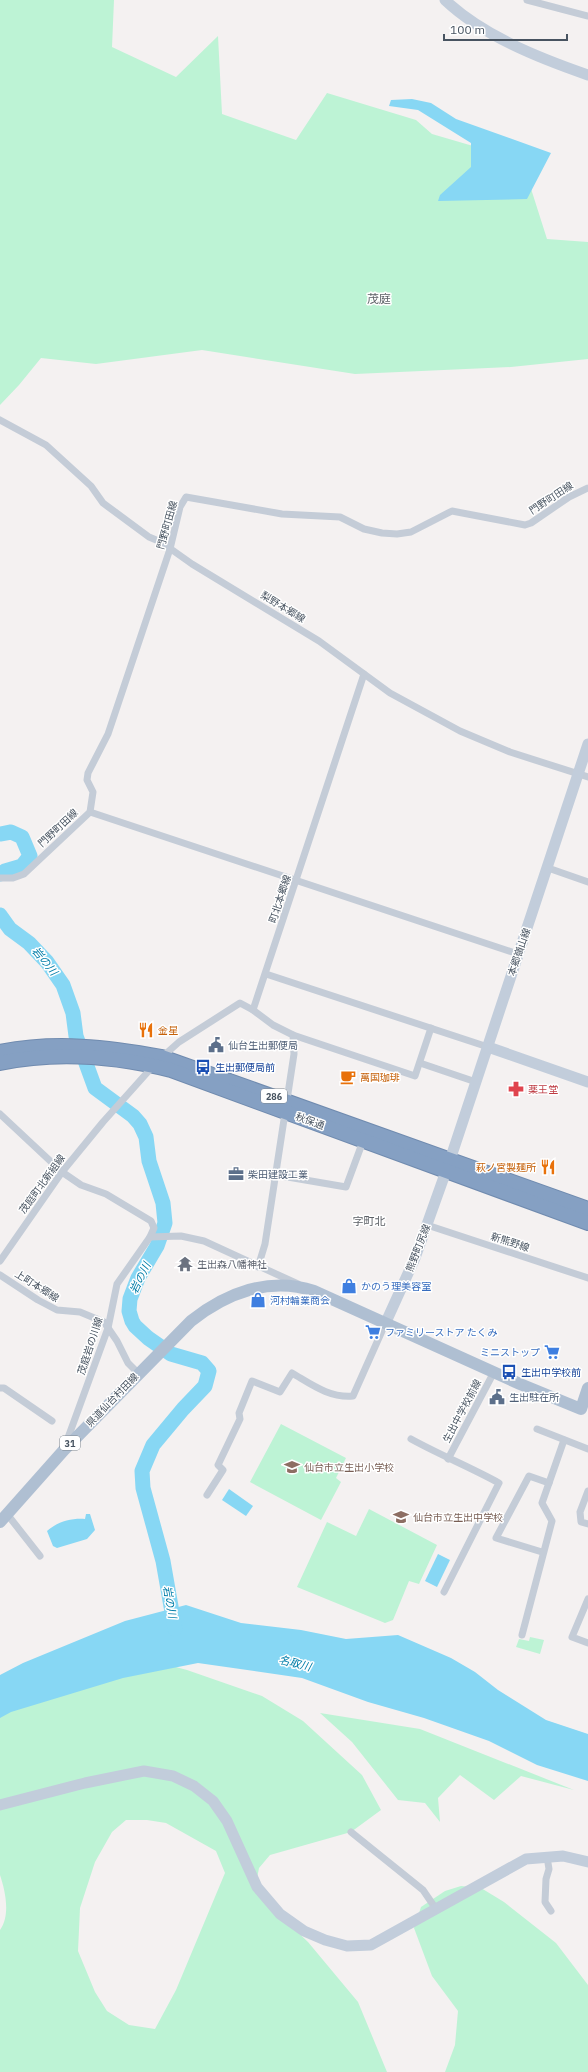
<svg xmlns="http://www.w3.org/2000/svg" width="588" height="2072" font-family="'IBM Plex Sans','Noto Sans JP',sans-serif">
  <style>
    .green { fill: #bdf3d5; fill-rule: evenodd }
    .water { fill: #87d7f4 }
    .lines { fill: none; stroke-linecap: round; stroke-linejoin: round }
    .river { stroke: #87d7f4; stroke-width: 15 }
    .highway-casing { stroke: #708baf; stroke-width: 16 }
    .street { stroke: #c4ccd7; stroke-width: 7 }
    .secondary { stroke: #c2cddb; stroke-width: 11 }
    .primary { stroke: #afbfd2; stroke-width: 12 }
    .highway { stroke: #85a0c3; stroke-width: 14 }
    .labels { text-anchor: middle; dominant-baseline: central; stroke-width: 3; stroke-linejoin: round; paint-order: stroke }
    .shield { fill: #fff; stroke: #7e8790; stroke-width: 1 }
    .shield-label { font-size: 9px; font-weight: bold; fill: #475360 }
    .street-label { font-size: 10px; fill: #475360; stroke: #fff }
    .food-label { font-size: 10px; fill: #c56008; stroke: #fff; text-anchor: start }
    .service-label { font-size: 10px; fill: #4e5e75; stroke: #fff; text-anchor: start }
    .transit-label { font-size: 10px; fill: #164399; stroke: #fff; text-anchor: start }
    .health-label { font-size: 10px; fill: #be3a42; stroke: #fff; text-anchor: start }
    .worship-label { font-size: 10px; fill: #5b616d; stroke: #fff; text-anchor: start }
    .shop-label { font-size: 10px; fill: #366cbe; stroke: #fff; text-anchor: start }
    .education-label { font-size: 10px; fill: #785e54; stroke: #fff; text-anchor: start }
    .water-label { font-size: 11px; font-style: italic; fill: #027ea9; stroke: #fff }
    .neighbourhood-label { font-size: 11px; fill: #5d6167; stroke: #fff }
    .quarter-label { font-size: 12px; fill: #5d6167; stroke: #fff }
  </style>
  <rect width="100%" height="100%" fill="#f4f1f1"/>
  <!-- green -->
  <g class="green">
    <path d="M 0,0 L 114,0 L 112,47 L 176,77 L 218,36 L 222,114 L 296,140 L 327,93 L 416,120 L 432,134 L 473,146 L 519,151 L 547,239 L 588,242 L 588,359 L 511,367 L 355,374 L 202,350 L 96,364 L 41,358 L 19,385 L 0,405 Z"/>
    <path d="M 281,1424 L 346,1458 L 336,1478 L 341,1482 L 321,1520 L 250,1482 Z"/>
    <path d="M 369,1509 L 437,1545 L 419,1584 L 409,1581 L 393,1620 L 385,1623 L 297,1587 L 327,1522 L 356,1536 Z"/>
    <path d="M 530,1637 L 544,1640 L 540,1654 L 516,1647 L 519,1639 L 529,1641 Z"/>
    <path d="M 131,1655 L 187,1670 L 262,1696 L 303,1721 L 362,1775 L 381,1810 L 351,1832 L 270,1855 L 259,1868 L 255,1889 L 271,1907 L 308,1942 L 358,2002 L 387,2072 L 0,2072 L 0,1930 C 11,1915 5,1890 0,1875 L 0,1713 ZM 126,1820 L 147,1820 L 166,1823 L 216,1851 L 225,1873 L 176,1990 L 155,2029 L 129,2025 L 107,2011 L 95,1992 L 78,1951 L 80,1908 L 95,1862 L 112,1832 Z"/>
    <path d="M 320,1713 L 420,1729 L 574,1790 L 521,1776 L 494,1800 L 460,1775 L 438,1798 L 440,1822 L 425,1803 L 398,1800 L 352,1742 Z"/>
    <path d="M 461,1886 L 481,1888 L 504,1902 L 556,1943 L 588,1985 L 588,2072 L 445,2072 L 455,2045 L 458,2011 L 432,1976 L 414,1928 L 421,1907 L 445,1891 Z"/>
  </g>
  <!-- water -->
  <g class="water">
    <path d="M 412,99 L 431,103 L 456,119 L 551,153 L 527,199 L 438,201 L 440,195 L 471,167 L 471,143 L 418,110 L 389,106 L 391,100 Z"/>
    <path d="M 229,1489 L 253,1506 L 246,1516 L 222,1500 Z"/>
    <path d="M 86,1514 L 90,1514 L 95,1530 L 87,1539 L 57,1548 L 53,1546 L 47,1531 C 57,1522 71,1518 85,1519 Z"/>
    <path d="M 438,1554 L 450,1560 L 437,1587 L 425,1581 Z"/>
    <path d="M 186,1605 L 241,1623 L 301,1630 L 346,1639 L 398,1635 L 451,1658 L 475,1672 L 498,1690 L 546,1720 L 588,1734 L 588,1781 L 537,1765 L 489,1741 L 424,1718 L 368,1702 L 302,1678 L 198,1663 L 123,1678 L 11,1712 L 0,1718 L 0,1675 L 23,1663 L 125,1621 Z"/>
  </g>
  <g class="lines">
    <!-- river -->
    <g class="river">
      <path d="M 0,834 L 11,832 L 22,837 L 30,856 L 22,866 L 5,871 L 0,874"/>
      <path d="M 0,915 L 10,929 L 29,943 L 47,962 L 63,985 L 73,1013 L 76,1036 L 95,1088 L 133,1116 L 140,1124 L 146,1137 L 149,1161 L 163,1203 L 165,1223 L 157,1246 L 138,1278 L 130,1299 L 129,1311 L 132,1321 L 135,1326 L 148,1338 L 171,1354 L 202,1363 L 209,1371 L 205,1386 L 183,1409 L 153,1445 L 142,1471 L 143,1488 L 163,1561 L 175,1629"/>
    </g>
    <defs>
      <g id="highway">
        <path d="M 0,1052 C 55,1041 108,1047 162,1057 L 588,1209"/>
        <path d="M 0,1063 C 57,1051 115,1056 171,1070 L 588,1223"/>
      </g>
    </defs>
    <!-- highway casing -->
    <use href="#highway" class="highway-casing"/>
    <!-- street -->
    <g class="street">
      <path d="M 527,0 L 588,16"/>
      <path d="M 0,420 L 46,445 L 91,486 L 103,503 L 149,537 L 161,542 L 192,564 L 319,641 L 390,693 L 460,731 L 510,752 L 588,777"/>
      <path d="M 90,812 L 518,954"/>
      <path d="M 548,868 L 588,882"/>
      <path d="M 0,878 L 13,878 L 24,874 L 90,812 L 93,792 L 87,780 L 88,773 L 108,734 L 170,549 L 180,507 L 186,497 L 282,514 L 340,517 L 364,529 L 382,533 L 397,534 L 411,532 L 452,511 L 525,525 L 531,523 L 569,497 L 588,488"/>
      <path d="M 266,974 L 488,1047"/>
      <path d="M 293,1035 L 415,1076 L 431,1028"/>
      <path d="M 161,1058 L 179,1042 L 240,1003 L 253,1010"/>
      <path d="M 420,1063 L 476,1082"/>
      <path d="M 0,1114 L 62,1172 L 81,1185 L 106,1194 L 151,1221 L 154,1228 L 150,1237"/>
      <path d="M 276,1175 L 346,1187 L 363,1141"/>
      <path d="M 427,1225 L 588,1278"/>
      <path d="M 0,1261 L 62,1172 L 103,1122 L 154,1065"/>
      <path d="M 258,1267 L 265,1244 L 294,1054 L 293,1035 L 273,1025 L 253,1010 L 364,674"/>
      <path d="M 0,1275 L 38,1300 L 57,1310 L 80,1312 L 104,1322 L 117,1341 L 128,1363 L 138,1373"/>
      <path d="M 0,1388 L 4,1388 L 52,1421"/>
      <path d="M 537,1429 L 588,1449"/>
      <path d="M 411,1439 C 440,1455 470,1467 499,1483 L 444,1592"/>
      <path d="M 65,1446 L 108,1328 L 117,1284 L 150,1237 L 181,1236 L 204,1241 L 298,1284"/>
      <path d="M 448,1459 L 494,1372"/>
      <path d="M 588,1491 L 580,1512 L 581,1522 L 588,1524"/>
      <path d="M 207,1495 L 223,1470 L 218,1465 L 240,1419 L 239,1413 L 252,1381 L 280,1392 L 292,1373 C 311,1384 329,1398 353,1396 L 386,1322"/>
      <path d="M 7,1514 L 40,1556"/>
      <path d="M 542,1552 L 496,1538 L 529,1476 L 549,1483"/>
      <path d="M 588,1599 L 572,1637 L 588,1643"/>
      <path d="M 522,1635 L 552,1521 L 542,1503 L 564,1440"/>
      <path d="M 351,1832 L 423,1890 L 436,1909"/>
      <path d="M 547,1857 L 549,1869 L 546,1879 L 545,1902 L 551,1911"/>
    </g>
    <!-- secondary -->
    <g class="secondary">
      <path d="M 445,0 C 483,36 539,58 588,75"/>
      <path d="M 488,1047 L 588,1082"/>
      <path d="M 386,1322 L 415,1258 L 450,1160 L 588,744"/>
      <path d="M 0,1805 L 85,1783 L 144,1771 L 173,1776 L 194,1786 L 213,1801 L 227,1821 L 257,1887 L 280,1914 L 304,1931 L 325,1940 L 347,1946 L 371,1945 L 526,1859 L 563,1856 L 588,1862"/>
    </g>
    <!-- primary -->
    <path class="primary" d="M 0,1522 L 64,1450 L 191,1321 C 226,1293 270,1276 314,1291 L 520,1384 L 581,1409 L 588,1388"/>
    <!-- highway -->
    <use href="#highway" class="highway"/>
  </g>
  <!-- icons -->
  <defs>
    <symbol id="restaurant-bare" viewBox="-9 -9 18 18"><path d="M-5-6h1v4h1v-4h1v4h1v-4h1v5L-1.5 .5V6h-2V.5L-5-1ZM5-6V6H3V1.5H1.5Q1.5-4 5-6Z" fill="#e8710a" stroke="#fff" stroke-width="2.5" paint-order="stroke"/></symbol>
    <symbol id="civic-bare" viewBox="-9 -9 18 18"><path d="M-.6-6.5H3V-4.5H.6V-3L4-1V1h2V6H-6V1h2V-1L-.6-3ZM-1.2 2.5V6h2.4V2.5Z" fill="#5c6f8a" stroke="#fff" stroke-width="2.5" paint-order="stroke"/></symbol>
    <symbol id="bus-bare" viewBox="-9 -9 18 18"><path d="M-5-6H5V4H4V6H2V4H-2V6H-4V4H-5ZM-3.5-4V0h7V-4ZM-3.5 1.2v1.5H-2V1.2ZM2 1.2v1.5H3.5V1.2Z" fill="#1a4fb4" stroke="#fff" stroke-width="2.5" paint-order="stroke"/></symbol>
    <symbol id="cafe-bare" viewBox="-9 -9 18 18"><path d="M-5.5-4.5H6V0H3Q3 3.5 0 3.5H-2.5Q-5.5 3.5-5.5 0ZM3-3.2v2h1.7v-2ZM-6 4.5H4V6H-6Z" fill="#e8710a" stroke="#fff" stroke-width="2.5" paint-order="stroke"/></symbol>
    <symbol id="pharmacy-bare" viewBox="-9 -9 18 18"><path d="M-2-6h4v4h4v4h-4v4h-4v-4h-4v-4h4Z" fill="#e0444e" stroke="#fff" stroke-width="2.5" paint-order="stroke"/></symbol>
    <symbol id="office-bare" viewBox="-9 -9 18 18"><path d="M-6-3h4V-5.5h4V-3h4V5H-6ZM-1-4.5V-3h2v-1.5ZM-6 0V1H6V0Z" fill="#5c6f8a" stroke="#fff" stroke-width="2.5" paint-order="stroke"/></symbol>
    <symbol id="temple-bare" viewBox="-9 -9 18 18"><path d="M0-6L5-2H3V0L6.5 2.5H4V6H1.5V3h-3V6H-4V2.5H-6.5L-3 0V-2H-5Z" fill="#6b7280" stroke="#fff" stroke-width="2.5" paint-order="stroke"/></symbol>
    <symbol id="shop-bare" viewBox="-9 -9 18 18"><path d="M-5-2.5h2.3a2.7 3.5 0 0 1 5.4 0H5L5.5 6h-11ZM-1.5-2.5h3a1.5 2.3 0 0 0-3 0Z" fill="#3f7fe0" stroke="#fff" stroke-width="2.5" paint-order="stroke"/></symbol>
    <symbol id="supermarket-bare" viewBox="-9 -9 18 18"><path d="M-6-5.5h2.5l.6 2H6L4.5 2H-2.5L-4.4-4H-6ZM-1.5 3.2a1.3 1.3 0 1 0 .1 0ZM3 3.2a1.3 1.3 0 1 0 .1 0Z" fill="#3f7fe0" stroke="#fff" stroke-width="2.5" paint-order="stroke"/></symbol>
    <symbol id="school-bare" viewBox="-9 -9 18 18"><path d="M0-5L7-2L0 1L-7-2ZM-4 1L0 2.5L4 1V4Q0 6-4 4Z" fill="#8d6e63" stroke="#fff" stroke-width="2.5" paint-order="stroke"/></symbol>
  </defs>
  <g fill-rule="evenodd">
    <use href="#restaurant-bare" x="135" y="1019" width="22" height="22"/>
    <use href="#civic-bare" x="205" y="1034" width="22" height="22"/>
    <use href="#bus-bare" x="192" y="1056" width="22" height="22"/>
    <use href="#cafe-bare" x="337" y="1066" width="22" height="22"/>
    <use href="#pharmacy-bare" x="505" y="1078" width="22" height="22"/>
    <use href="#restaurant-bare" x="537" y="1156" width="22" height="22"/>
    <use href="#office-bare" x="225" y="1163" width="22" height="22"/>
    <use href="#temple-bare" x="174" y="1253" width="22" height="22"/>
    <use href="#shop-bare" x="338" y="1275" width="22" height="22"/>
    <use href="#shop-bare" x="247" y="1289" width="22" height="22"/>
    <use href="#supermarket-bare" x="362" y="1321" width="22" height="22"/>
    <use href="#supermarket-bare" x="541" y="1341" width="22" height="22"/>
    <use href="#bus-bare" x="498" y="1361" width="22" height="22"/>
    <use href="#civic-bare" x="486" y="1386" width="22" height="22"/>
    <use href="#school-bare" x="281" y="1456" width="22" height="22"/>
    <use href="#school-bare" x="390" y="1506" width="22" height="22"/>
  </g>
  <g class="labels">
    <!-- shield labels -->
    <g class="shield">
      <rect x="261" y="1089" width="26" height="14" rx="3"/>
      <rect x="60" y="1436" width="20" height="14" rx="3"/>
    </g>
    <g class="shield-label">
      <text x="274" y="1096">286</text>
      <text x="70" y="1443">31</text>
    </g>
    <!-- street labels -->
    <g class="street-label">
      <text transform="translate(551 498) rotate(-33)">門野町田線</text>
      <text transform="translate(167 525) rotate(-74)">門野町田線</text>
      <text transform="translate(283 607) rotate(31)">梨野本郷線</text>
      <text transform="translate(58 828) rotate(-43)">門野町田線</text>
      <text transform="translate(280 899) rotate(-72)">町北本郷線</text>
      <text transform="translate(519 952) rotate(-71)">本郷嶺山線</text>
      <text transform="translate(310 1121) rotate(20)">秋保通</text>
      <text transform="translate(42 1184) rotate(-54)">茂庭町北新組線</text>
      <text transform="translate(510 1242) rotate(18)">新熊野線</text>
      <text transform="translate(418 1248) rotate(-69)">熊野町尻線</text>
      <text transform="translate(37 1286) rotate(32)">上町本郷線</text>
      <text transform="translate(90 1346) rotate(-72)">茂庭岩の川線</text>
      <text transform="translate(112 1400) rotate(-46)">県道仙台村田線</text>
      <text transform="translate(462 1411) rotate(-62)">生出中学校前線</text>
    </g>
    <!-- food labels -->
    <g class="food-label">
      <text x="158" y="1030">金星</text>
      <text x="360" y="1077">萬国珈琲</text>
      <text x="536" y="1167" text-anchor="end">萩ノ宮製麺所</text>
    </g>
    <!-- service labels -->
    <g class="service-label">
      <text x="228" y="1045">仙台生出郵便局</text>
      <text x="248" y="1174">柴田建設工業</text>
      <text x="509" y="1397">生出駐在所</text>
    </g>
    <!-- transit labels -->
    <g class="transit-label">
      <text x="215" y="1067">生出郵便局前</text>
      <text x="521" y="1372">生出中学校前</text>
    </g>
    <!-- health labels -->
    <g class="health-label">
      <text x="528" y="1089">薬王堂</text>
    </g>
    <!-- worship labels -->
    <g class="worship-label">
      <text x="197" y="1264">生出森八幡神社</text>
    </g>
    <!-- shop labels -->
    <g class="shop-label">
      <text x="361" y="1286">かのう理美容室</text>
      <text x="270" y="1300">河村輪業商会</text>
      <text x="385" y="1332">ファミリーストア たくみ</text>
      <text x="540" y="1352" text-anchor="end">ミニストップ</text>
    </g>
    <!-- education labels -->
    <g class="education-label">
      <text x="304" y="1467">仙台市立生出小学校</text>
      <text x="413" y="1517">仙台市立生出中学校</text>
    </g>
    <!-- water labels -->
    <g class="water-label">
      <text transform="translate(45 961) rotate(51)">岩の川</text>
      <text transform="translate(140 1278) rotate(-64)">岩の川</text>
      <text transform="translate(170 1602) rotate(80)">岩の川</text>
      <text transform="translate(295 1663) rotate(14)">名取川</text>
    </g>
    <!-- neighbourhood labels -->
    <g class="neighbourhood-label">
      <text x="369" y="1221">字町北</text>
    </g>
    <!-- quarter labels -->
    <g class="quarter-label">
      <text x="379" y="298">茂庭</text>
    </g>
  </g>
  <!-- scale -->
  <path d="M444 34v6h123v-6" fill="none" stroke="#475360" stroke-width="2"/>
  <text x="450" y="34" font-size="12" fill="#475360" stroke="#ffffff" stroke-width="3" paint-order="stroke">100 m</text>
</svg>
